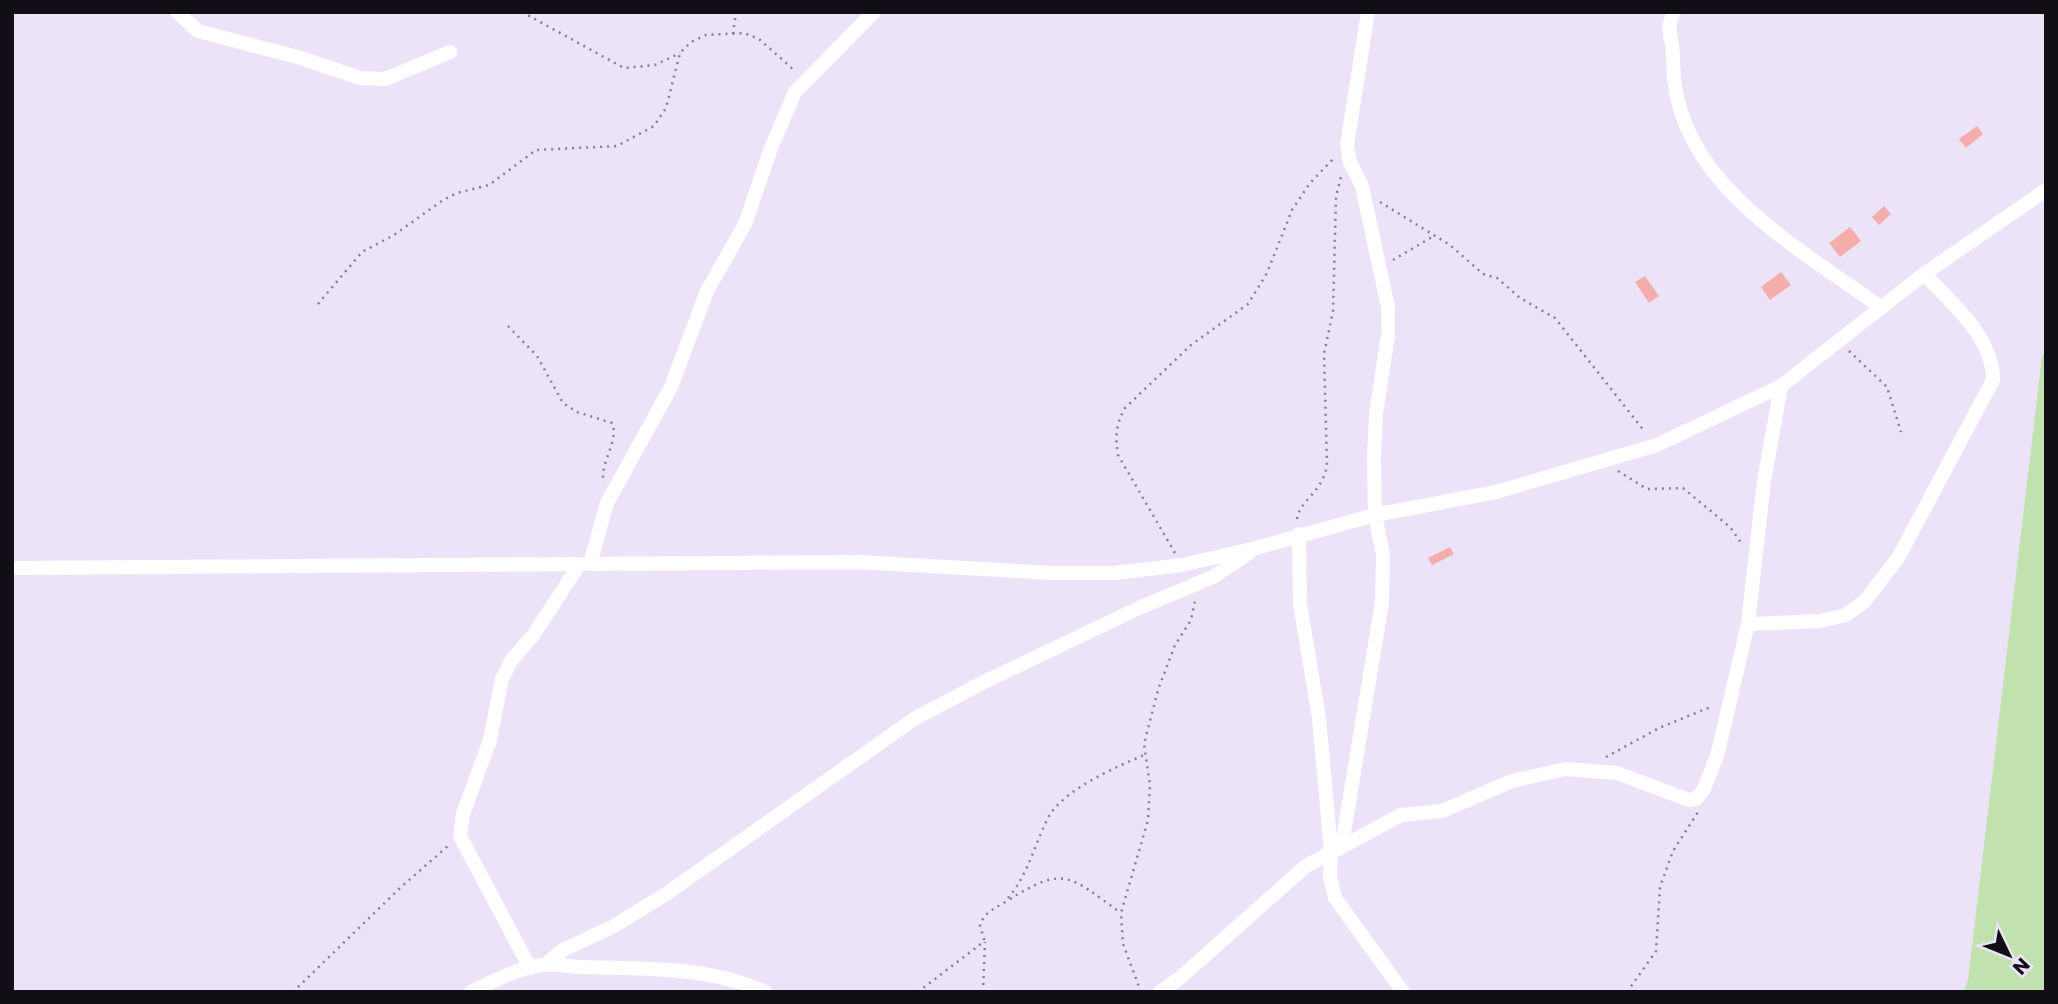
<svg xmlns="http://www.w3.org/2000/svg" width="2058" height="1004" font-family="Poppins,sans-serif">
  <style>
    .green { fill: #c1e1ae }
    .building { fill: #f4adaa }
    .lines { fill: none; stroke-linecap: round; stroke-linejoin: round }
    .path { stroke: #867f8e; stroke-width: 2.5; stroke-dasharray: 2 5; stroke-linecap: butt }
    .street { stroke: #fff; stroke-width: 14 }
  </style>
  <rect width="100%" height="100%" fill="#ede3f9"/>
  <!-- green -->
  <path class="green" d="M 2046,353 L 2046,992 L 1963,992 L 1968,980 L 2042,356 Z"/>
  <!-- building -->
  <g class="building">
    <path d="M 1977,126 L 1983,134 L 1966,148 L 1959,139 Z"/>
    <path d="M 1884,206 L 1891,214 L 1879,225 L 1872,217 Z"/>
    <path d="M 1850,227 L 1861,241 L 1840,257 L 1829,243 Z"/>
    <path d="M 1781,272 L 1791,285 L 1770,300 L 1761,287 Z"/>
    <path d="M 1645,276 L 1659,296 L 1649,303 L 1635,282 Z"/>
    <path d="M 1450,547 L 1454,554 L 1432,565 L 1428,558 Z"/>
  </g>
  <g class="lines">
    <!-- path -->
    <g class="path">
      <path d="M 522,12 L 624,68 L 655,65 L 680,53"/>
      <path d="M 733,34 L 736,12"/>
      <path d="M 1380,202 L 1450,245 L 1483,274 L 1497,278 L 1520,298 L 1555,318 L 1645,432"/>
      <path d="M 1393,260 L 1432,237"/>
      <path d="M 318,304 L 362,252 L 394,235 L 443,200 L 457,193 L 489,185 L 536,150 L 617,146 L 654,126 L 666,108 L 680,53 L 691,42 L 706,35 L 744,33 L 759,39 L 794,70"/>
      <path d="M 508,326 L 537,356 L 563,403 L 577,412 L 612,423 C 619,440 602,460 603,478"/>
      <path d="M 1849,351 L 1887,387 L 1901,432"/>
      <path d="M 1618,471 L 1647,489 L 1683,488 L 1730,527 L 1742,544"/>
      <path d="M 1297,519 C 1300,500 1321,494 1327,466 L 1324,354 L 1333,311 L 1336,197 L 1341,177"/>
      <path d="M 1175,553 L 1118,455 C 1115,437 1116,424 1125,408 L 1191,345 L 1248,304 L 1267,273 L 1292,210 L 1310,183 L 1333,159"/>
      <path d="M 1606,757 L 1659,728 L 1713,706"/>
      <path d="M 1008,898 C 1028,875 1035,843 1049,816 C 1065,789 1116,767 1144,755"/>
      <path d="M 293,992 L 400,888 L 449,845"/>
      <path d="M 918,992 L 982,943 L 984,939 L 980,925 C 985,911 996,908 1007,901 C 1065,864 1069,876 1121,913"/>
      <path d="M 983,992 L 985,942"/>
      <path d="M 1141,992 L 1123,944 L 1121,913 L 1148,820 L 1150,785 L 1144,744 L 1158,690 L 1175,645 L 1191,620 L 1195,601"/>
      <path d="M 1627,992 L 1656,951 L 1660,887 L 1673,851 L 1698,812"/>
    </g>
    <!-- street -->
    <g class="street">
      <path d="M 177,12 L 198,31 L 301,58 L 360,78 L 385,79 L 450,52"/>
      <path d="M 1674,12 C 1664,31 1674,39 1673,58 C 1671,180 1794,244 1880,307"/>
      <path d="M 1299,534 L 1300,604 L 1319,718 L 1331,851 L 1330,876 L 1335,898 L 1403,992"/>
      <path d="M 590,564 L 607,503 L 671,387 L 707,291 L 745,224 L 771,148 L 795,92 L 874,12"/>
      <path d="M 12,568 L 858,562 L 1052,573 L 1115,573 L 1182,565 L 1256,548 L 1375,515 L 1496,492 L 1657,445 L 1781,386 L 1924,274 L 2046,190"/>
      <path d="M 1748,624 L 1820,621 L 1846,615 L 1864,602 L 1898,558 L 1993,380 C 1993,337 1952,303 1924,274"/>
      <path d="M 1342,845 L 1382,602 L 1383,555 L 1375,515 L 1374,459 L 1376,414 L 1388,335 L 1388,307 L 1362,186 L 1350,162 L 1347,145 L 1368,12"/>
      <path d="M 545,965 L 563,950 L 614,926 L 666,894 L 914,719 L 984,682 L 1141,607 L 1213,577 L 1249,553"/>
      <path d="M 530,968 L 460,836 L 463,814 L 490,740 L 502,679 L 511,661 L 534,634 L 579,565"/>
      <path d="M 471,992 C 493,981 517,969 541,965 C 555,963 570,967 584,967 C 644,969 710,966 765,992"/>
      <path d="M 1160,992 L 1181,977 L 1306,866 L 1401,815 L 1442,811 L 1512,781 L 1566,769 L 1617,773 L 1689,800 L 1696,799 L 1703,791 L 1717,756 L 1748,624 L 1764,481 L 1781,386"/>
    </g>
  </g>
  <!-- border -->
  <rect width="2058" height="1004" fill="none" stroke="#110e15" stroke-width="28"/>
  <!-- north arrow -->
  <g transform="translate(2009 955) rotate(133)" stroke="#ede3f9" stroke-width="5" paint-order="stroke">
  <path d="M0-5L12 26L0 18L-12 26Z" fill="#110e15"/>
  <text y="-10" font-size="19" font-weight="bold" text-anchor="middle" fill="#110e15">N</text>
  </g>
</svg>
